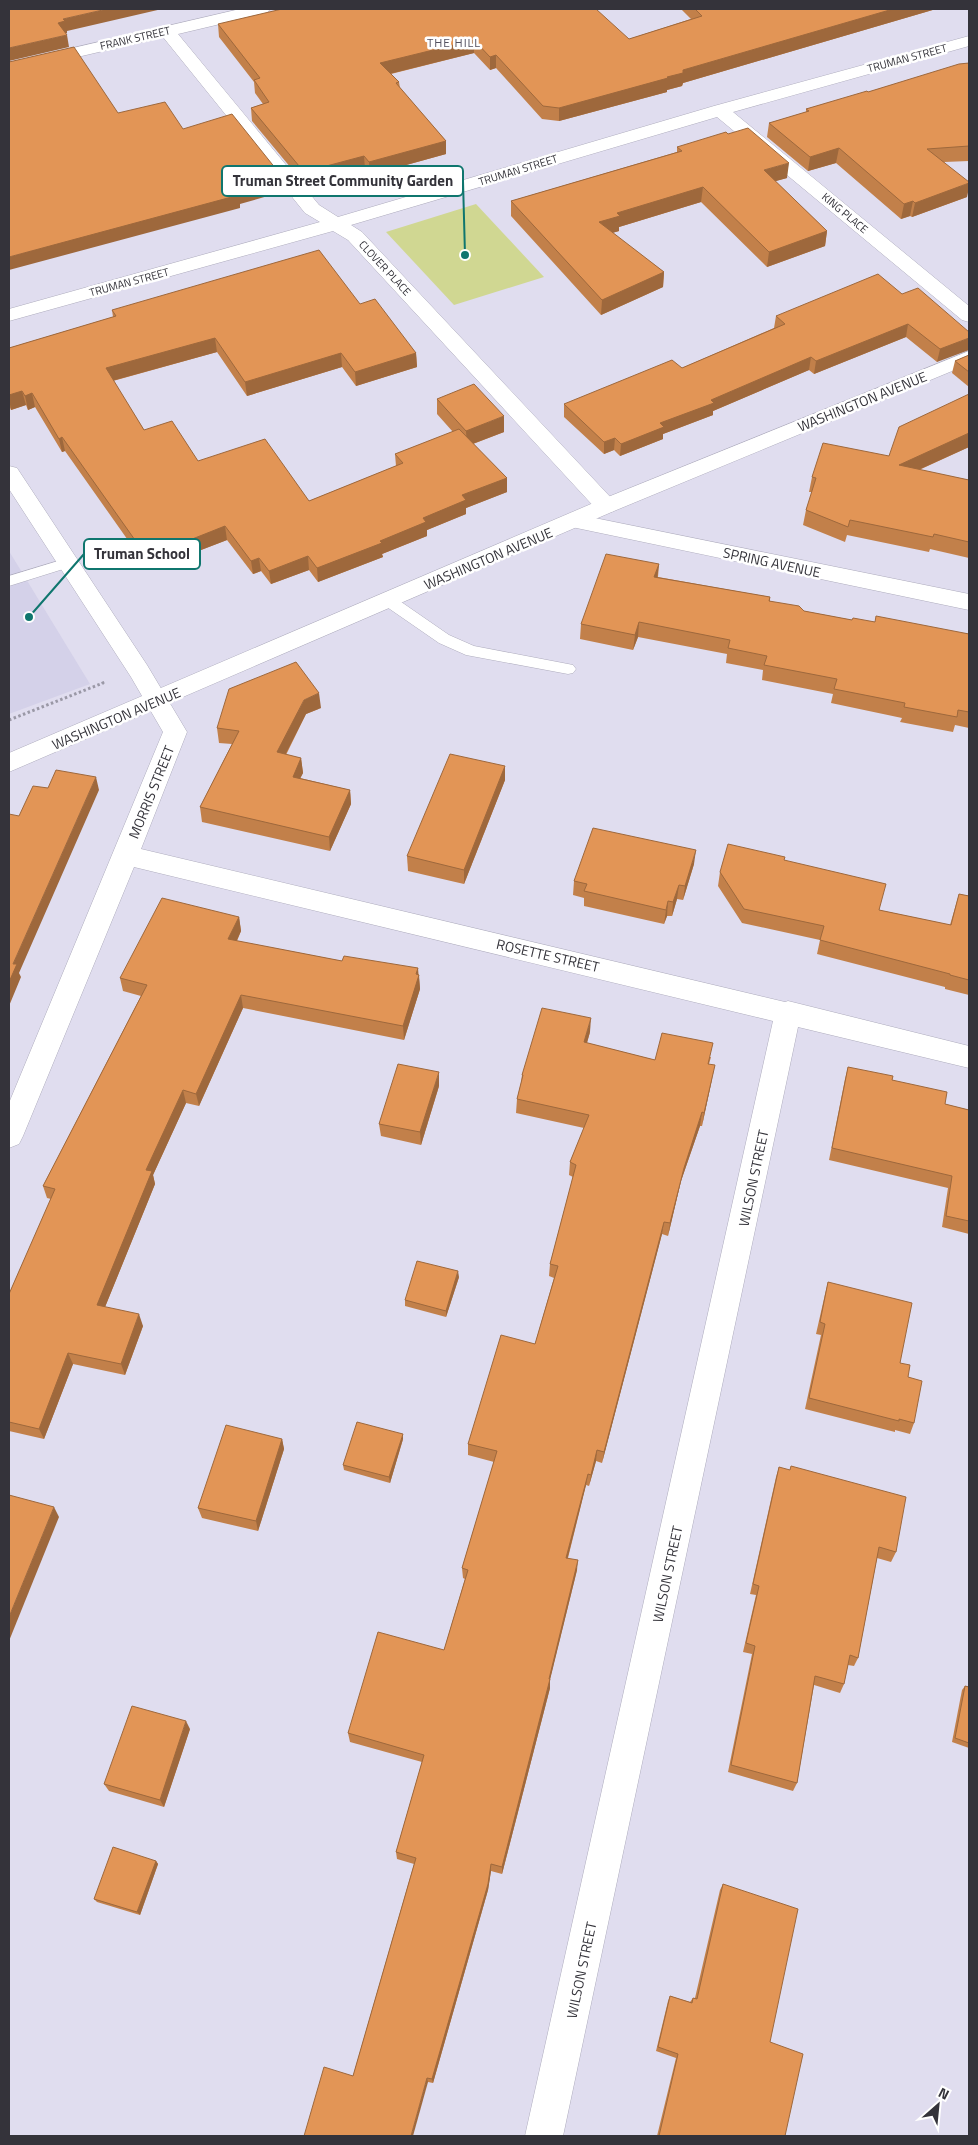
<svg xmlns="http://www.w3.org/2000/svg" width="978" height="2145" font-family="'Titillium Web',sans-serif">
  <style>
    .built { fill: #d4d1e9 }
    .green { fill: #d0d792 }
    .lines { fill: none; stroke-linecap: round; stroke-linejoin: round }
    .service-casing { stroke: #aeacbd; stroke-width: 1 }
    .minor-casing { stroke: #aeacbd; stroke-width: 1 }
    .tertiary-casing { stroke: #aeacbd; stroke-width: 1 }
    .secondary-casing { stroke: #aeacbd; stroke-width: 1 }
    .path { stroke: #9a98a6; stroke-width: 3; stroke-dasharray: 2.5 2.5; stroke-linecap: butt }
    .service { fill: #fff; fill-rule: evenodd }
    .minor { fill: #fff; fill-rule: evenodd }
    .tertiary { fill: #fff; fill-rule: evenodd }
    .secondary { fill: #fff; fill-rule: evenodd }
    .wall { fill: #c2804a }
    .shaded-wall { fill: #9e683c }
    .building { fill: #e29556; stroke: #9e683c }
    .labels { text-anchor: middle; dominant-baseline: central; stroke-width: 5; stroke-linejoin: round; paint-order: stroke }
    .far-street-label { font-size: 11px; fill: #34333a; stroke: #fff }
    .far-neighbourhood-label { font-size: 12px; letter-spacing: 1px; fill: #52505f; stroke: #fff }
    .street-label { font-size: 14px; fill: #34333a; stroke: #fff }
    .leader { fill: none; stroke: #0f766e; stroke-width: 2 }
    .callout-dot { fill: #0f766e; stroke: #fff; stroke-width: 2 }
    .callout { fill: #fff; stroke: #0f766e; stroke-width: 2 }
    .callout-label { font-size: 15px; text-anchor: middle; font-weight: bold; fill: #34333a }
  </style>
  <rect width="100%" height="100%" fill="#e0ddef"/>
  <!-- built -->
  <path class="built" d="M 9,551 L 90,684 L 9,714 Z"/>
  <!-- green -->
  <path class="green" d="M 476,204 L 544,277 L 454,305 L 386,232 Z"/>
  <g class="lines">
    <defs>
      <g id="service">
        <path d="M 68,558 L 73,560 L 75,563 L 73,566 L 9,586 L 9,576 Z"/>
        <path d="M 389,596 L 394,597 L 449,635 L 474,646 L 568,664 L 573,665 L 576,669 L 573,673 L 568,674 L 466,655 L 439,643 L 384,605 L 382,601 L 384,597 Z"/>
      </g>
      <g id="minor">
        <path d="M 240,9 L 270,9 L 267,13 L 178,34 L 319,205 L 338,217 L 714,106 L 969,36 L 969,46 L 733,112 L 969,306 L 969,322 L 962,320 L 717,117 L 351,225 L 362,232 L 614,501 L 617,506 L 614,511 L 606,513 L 598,511 L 348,240 L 333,231 L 9,321 L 9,309 L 320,222 L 305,213 L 163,37 L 9,73 L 9,63 Z"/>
        <path d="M 9,466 L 17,468 L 147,665 L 187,732 L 141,849 L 785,1002 L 788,1001 L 969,1046 L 969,1068 L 798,1027 L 563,2136 L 525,2136 L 773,1021 L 134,867 L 23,1136 L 19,1144 L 9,1148 L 9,1103 L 163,732 L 131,677 L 9,489 Z"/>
      </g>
      <path id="tertiary" d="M 575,514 L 969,594 L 969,610 L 567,526 L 564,521 L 567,516 Z"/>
      <path id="secondary" d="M 969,351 L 969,364 L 614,511 L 9,772 L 9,753 L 598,501 Z"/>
    </defs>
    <!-- service casing -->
    <use href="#service" class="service-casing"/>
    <!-- minor casing -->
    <use href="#minor" class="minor-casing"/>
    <!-- tertiary casing -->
    <use href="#tertiary" class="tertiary-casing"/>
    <!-- secondary casing -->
    <use href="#secondary" class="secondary-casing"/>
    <!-- path -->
    <path class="path" d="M 9,720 L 103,683 L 102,681"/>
    <!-- service -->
    <use href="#service" class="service"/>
    <!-- minor -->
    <use href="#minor" class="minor"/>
    <!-- tertiary -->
    <use href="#tertiary" class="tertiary"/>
    <!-- secondary -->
    <use href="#secondary" class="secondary"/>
  </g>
  <!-- wall -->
  <g class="wall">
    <path d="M 681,9 L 936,9 L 683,83 L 682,86 L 667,90 L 667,92 L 559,121 L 542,119 L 496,68 L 490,70 L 474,53 L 391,74 L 399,82 L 400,88 L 446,141 L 446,154 L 370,175 L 365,169 L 306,186 L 252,121 L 251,108 L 263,104 L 255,93 L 254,82 L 219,37 L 218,24 L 629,39 L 691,19 Z"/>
    <path d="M 969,63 L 969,161 L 944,162 L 967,197 L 912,217 L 910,216 L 901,219 L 836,163 L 808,171 L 767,137 L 769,123 L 806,112 L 806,109 L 868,92 Z"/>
    <path d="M 677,147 L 787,178 L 775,181 L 827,231 L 825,246 L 767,267 L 701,202 L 619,227 L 619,231 L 612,233 L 664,272 L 663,287 L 601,315 L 511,216 L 511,201 L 677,152 Z"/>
    <path d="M 902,294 L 969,332 L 937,362 L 906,337 L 814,374 L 809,370 L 713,411 L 713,415 L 663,434 L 663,439 L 620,456 L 614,450 L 604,454 L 564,417 L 564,404 L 682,368 L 774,328 L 776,316 Z"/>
    <path d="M 360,304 L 416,353 L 417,367 L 356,386 L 342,367 L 247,396 L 217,352 L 113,381 L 144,430 L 198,461 L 309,501 L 396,466 L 395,454 L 453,432 L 437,414 L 437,399 L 504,432 L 473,444 L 507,478 L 507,492 L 466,508 L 466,514 L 427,530 L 427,536 L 382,554 L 383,557 L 318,582 L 309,570 L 271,584 L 261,571 L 253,574 L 227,540 L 149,570 L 65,451 L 62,452 L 35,407 L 28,410 L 26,405 L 11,410 L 9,405 L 9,348 L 113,317 L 112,310 Z"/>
    <path d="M 969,355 L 969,387 L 952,373 L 955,361 Z"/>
    <path d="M 969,394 L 969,447 L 919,470 L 969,480 L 969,558 L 930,549 L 929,552 L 847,535 L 845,542 L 803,525 L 806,510 L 812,492 L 809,492 L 812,477 L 889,456 Z"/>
    <path d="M 659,564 L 658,577 L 770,597 L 770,601 L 804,611 L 852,620 L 875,622 L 969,634 L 969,728 L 955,725 L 953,732 L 900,722 L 902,718 L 831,703 L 833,694 L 762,680 L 763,670 L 726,663 L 727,654 L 638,637 L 633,650 L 580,639 L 581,624 Z"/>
    <path d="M 321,708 L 306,714 L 286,755 L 301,758 L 303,773 L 300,778 L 350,790 L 351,804 L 330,851 L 202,822 L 200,807 L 232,744 L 219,743 L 217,728 Z"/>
    <path d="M 505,766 L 505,780 L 464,884 L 408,871 L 407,856 Z"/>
    <path d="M 784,860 L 879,910 L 950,925 L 959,894 L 969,896 L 969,995 L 945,989 L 945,987 L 817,954 L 820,940 L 742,923 L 718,886 L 720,872 Z"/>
    <path d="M 694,864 L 683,900 L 677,899 L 672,916 L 667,916 L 664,924 L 584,906 L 584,898 L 573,895 L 574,881 Z"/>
    <path d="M 239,917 L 241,931 L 237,941 L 342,961 L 418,968 L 420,989 L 404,1040 L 243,1008 L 199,1106 L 186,1103 L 153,1175 L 155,1184 L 105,1307 L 143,1326 L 125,1375 L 73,1364 L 44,1439 L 9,1431 L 9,1294 L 51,1199 L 47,1198 L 43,1186 L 141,996 L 123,991 L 120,978 Z"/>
    <path d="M 590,1032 L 587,1043 L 655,1060 L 711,1057 L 709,1064 L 712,1079 L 702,1126 L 700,1126 L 681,1181 L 668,1236 L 662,1234 L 602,1463 L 596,1461 L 589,1486 L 586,1485 L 568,1558 L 577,1570 L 550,1679 L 550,1688 L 502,1874 L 491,1871 L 488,1890 L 433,2083 L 428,2082 L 353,2076 L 414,1864 L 397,1859 L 396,1852 L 422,1762 L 350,1742 L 348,1733 L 444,1650 L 465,1579 L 463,1578 L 462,1568 L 494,1462 L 468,1455 L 468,1444 L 535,1344 L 554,1278 L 549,1276 L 550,1264 L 573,1177 L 569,1175 L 570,1162 L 584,1128 L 516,1113 L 517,1099 L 521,1083 L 522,1075 Z"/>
    <path d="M 848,1067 L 892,1080 L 945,1104 L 969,1110 L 969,1234 L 942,1227 L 948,1188 L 829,1160 L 845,1079 Z"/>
    <path d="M 439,1086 L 421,1145 L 381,1136 L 379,1124 Z"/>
    <path d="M 459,1277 L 446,1317 L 405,1306 L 405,1300 Z"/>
    <path d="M 828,1282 L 900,1363 L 908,1377 L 914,1423 L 910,1434 L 895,1430 L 895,1432 L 805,1409 L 821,1335 L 816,1334 L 825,1294 Z"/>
    <path d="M 282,1439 L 284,1449 L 258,1531 L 202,1518 L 198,1508 Z"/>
    <path d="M 403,1439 L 390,1483 L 344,1470 L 343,1465 Z"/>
    <path d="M 779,1467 L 896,1552 L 891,1562 L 877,1558 L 858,1658 L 854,1666 L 848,1665 L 844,1684 L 840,1693 L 814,1685 L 797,1783 L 793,1791 L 728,1772 L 752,1654 L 743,1652 L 756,1595 L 750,1594 L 776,1477 Z"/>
    <path d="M 965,1686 L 969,1687 L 969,1748 L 952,1742 L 962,1690 Z"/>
    <path d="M 190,1729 L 164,1807 L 109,1791 L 104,1784 Z"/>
    <path d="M 156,1861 L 158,1864 L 140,1915 L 97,1902 L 94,1899 Z"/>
    <path d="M 723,1884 L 770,2042 L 785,2136 L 657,2136 L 676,2058 L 656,2051 L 668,2001 L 670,1996 L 690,2002 L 693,1998 L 695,1998 L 720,1890 Z"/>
  </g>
  <!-- shaded-wall -->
  <g class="shaded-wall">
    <path d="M 107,9 L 162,9 L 67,31 L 67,33 L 61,35 L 58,23 L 63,19 Z"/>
    <path d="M 893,9 L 936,9 L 683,83 L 682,86 L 667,90 L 667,92 L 559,121 L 559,108 L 667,77 L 683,70 Z"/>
    <path d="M 67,35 L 69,47 L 9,61 L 9,48 Z"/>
    <path d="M 474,40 L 474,53 L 381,76 L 380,63 Z"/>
    <path d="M 496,55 L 496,68 L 490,70 L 490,57 Z"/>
    <path d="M 446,141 L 446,154 L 370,175 L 369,162 Z"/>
    <path d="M 839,148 L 836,163 L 808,171 L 810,157 Z"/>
    <path d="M 364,156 L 365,169 L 306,186 L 304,172 Z"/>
    <path d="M 789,163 L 787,178 L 762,185 L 764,170 Z"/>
    <path d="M 284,179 L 285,191 L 240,204 L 240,208 L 9,270 L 9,257 L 236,192 Z"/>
    <path d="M 969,183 L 969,188 L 967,197 L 912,217 L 915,203 Z"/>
    <path d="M 703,187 L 701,202 L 619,227 L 619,231 L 598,237 L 599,222 L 617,213 Z"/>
    <path d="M 913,201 L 910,216 L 901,219 L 904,204 Z"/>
    <path d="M 827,231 L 825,246 L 767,267 L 769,252 Z"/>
    <path d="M 664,272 L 663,287 L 601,315 L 602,300 Z"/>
    <path d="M 908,324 L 906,337 L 814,374 L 816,361 Z"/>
    <path d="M 215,338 L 217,352 L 108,382 L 106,368 Z"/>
    <path d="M 969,338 L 969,350 L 937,362 L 940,349 Z"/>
    <path d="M 341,353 L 342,367 L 247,396 L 245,382 Z"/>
    <path d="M 416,353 L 417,367 L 356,386 L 355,372 Z"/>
    <path d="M 811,357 L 809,370 L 713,411 L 713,415 L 663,434 L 663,439 L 620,456 L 621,444 L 660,423 L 711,400 Z"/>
    <path d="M 22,391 L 26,405 L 11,410 L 9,399 L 9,395 Z"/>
    <path d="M 32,393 L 35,407 L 28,410 L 25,396 Z"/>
    <path d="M 504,416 L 504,432 L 467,446 L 466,431 Z"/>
    <path d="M 969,433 L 969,447 L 896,480 L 899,465 Z"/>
    <path d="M 62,437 L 65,451 L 62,452 L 59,439 Z"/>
    <path d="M 615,438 L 614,450 L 604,454 L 604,442 Z"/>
    <path d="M 507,478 L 507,492 L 466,508 L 466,514 L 427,530 L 427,536 L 382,554 L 383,557 L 318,582 L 317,568 L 380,541 L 423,518 L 462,495 Z"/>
    <path d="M 225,526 L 227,540 L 149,570 L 147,557 Z"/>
    <path d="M 308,556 L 309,570 L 271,584 L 269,571 Z"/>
    <path d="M 259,558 L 261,571 L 253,574 L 251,561 Z"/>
    <path d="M 659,564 L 657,579 L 654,577 Z"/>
    <path d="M 639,622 L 638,637 L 633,650 L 635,635 Z"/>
    <path d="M 319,693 L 321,708 L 306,714 L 279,767 L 277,752 L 304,700 Z"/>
    <path d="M 301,758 L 303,773 L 294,791 L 293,777 Z"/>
    <path d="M 505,766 L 505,780 L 464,884 L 464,870 Z"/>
    <path d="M 96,777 L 99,790 L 19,973 L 21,977 L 9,1006 L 9,982 L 13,964 Z"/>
    <path d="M 350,790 L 351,804 L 330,851 L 329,837 Z"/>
    <path d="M 696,850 L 694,864 L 683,900 L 685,886 Z"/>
    <path d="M 679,885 L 677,899 L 672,916 L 673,902 Z"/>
    <path d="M 668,901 L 667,916 L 664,924 L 666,910 Z"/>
    <path d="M 239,917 L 241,931 L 231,953 L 228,939 Z"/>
    <path d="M 418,968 L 418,979 L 419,975 L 420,989 L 404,1040 L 403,1026 Z"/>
    <path d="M 241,995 L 243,1008 L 199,1106 L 196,1094 Z"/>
    <path d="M 591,1018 L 590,1032 L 583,1056 L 584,1042 Z"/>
    <path d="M 715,1065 L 712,1079 L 702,1126 L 704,1113 Z"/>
    <path d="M 439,1072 L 439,1086 L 421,1145 L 420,1132 Z"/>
    <path d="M 183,1090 L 186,1103 L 153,1175 L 155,1184 L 101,1317 L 97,1305 L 146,1170 Z"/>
    <path d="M 702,1112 L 700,1126 L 681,1181 L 668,1236 L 670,1223 L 684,1168 Z"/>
    <path d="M 664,1222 L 662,1234 L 602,1463 L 604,1452 Z"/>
    <path d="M 458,1271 L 459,1277 L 446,1317 L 446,1311 Z"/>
    <path d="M 139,1314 L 143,1326 L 125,1375 L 121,1364 Z"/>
    <path d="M 68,1353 L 73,1364 L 44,1439 L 39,1429 Z"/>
    <path d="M 403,1434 L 403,1439 L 390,1483 L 389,1477 Z"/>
    <path d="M 282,1439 L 284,1449 L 258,1531 L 256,1521 Z"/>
    <path d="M 597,1450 L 596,1461 L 589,1486 L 591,1475 Z"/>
    <path d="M 588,1474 L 586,1485 L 565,1568 L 566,1558 Z"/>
    <path d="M 54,1507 L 59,1517 L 9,1641 L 9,1617 Z"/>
    <path d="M 578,1560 L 577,1570 L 548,1688 L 549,1679 Z"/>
    <path d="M 550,1679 L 550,1688 L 502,1874 L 502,1867 Z"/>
    <path d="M 186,1721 L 190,1729 L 164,1807 L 160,1800 Z"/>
    <path d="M 156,1861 L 158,1864 L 140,1915 L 137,1912 Z"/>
    <path d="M 491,1864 L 491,1871 L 488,1890 L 433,2083 L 432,2079 Z"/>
    <path d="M 427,2078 L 428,2082 L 413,2136 L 411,2136 Z"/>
  </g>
  <!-- building -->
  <g class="building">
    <path d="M 9,9 L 107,9 L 63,19 L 65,21 L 58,23 L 67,35 L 9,48 Z"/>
    <path d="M 282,9 L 596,9 L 629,39 L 702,16 L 695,9 L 893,9 L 683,70 L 683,73 L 667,77 L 668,78 L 559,108 L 543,106 L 496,55 L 490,57 L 474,40 L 380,63 L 399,82 L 396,83 L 446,141 L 369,162 L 364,156 L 304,172 L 251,108 L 269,102 L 254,80 L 260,78 L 218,24 Z"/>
    <path d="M 74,47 L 118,113 L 165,102 L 183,129 L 232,114 L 284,179 L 236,192 L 239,195 L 9,257 L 9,62 Z"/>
    <path d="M 969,63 L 969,146 L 927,149 L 969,182 L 969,183 L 915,203 L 913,201 L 904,204 L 839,148 L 810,157 L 769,123 L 809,111 L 806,109 L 867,91 L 868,92 L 959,64 Z"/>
    <path d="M 748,128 L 789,163 L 764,170 L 827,231 L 769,252 L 703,187 L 617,213 L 620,216 L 599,222 L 664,272 L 602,300 L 511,201 L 682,151 L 677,147 L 726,132 L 728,134 Z"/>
    <path d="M 319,250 L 360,304 L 375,299 L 416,353 L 355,372 L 341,353 L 245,382 L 215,338 L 106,368 L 144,430 L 172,421 L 198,461 L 265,439 L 309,501 L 403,463 L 395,454 L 459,429 L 507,478 L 462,495 L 466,500 L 423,518 L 426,522 L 380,541 L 382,543 L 317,568 L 308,556 L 269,571 L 259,558 L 251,561 L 225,526 L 147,557 L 62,437 L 59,439 L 32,393 L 25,396 L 22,391 L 9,395 L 9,348 L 116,316 L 112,310 Z"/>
    <path d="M 878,274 L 902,294 L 918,288 L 969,332 L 969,338 L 940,349 L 908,324 L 816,361 L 811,357 L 711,400 L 714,403 L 660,423 L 664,427 L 621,444 L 615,438 L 604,442 L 564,404 L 672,360 L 682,368 L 785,324 L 776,316 Z"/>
    <path d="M 969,355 L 969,372 L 955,361 Z"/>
    <path d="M 474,384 L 504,416 L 466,431 L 437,399 Z"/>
    <path d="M 969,394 L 969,433 L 899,465 L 969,480 L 969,542 L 934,534 L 933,537 L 850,520 L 848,527 L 806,510 L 816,478 L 812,477 L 823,443 L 889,456 L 899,427 Z"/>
    <path d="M 606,554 L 659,564 L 654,577 L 770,597 L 769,601 L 799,606 L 804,611 L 852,620 L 853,618 L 875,622 L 876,616 L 969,634 L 969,712 L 958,710 L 957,717 L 904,707 L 905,703 L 834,689 L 837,679 L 764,665 L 767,656 L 728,648 L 730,640 L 639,622 L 635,635 L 581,624 Z"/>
    <path d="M 296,662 L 319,693 L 304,700 L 277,752 L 301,758 L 293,777 L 350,790 L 329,837 L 200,807 L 239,731 L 217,728 L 229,689 Z"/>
    <path d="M 450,754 L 505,766 L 464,870 L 407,856 Z"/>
    <path d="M 56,770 L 96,777 L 13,964 L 17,964 L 9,982 L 9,814 L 19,816 L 33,786 L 48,788 Z"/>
    <path d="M 593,828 L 696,850 L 685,886 L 679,885 L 673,902 L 668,901 L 666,910 L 584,891 L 587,884 L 574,881 Z"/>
    <path d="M 728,844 L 785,857 L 784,860 L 886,884 L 879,910 L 951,925 L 959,894 L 969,896 L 969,980 L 950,975 L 950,974 L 820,940 L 824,926 L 744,909 L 720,872 Z"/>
    <path d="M 162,898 L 239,917 L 228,939 L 342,961 L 344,956 L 418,968 L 416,974 L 419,975 L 403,1026 L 241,995 L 196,1094 L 183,1090 L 146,1170 L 152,1171 L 97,1305 L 139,1314 L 121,1364 L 68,1353 L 39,1429 L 9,1422 L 9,1294 L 55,1189 L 43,1186 L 147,985 L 120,978 Z"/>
    <path d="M 542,1008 L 591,1018 L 584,1042 L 655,1060 L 662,1033 L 713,1043 L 708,1064 L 715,1065 L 704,1113 L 702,1112 L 684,1168 L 670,1223 L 664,1222 L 604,1452 L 597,1450 L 591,1475 L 588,1474 L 566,1558 L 578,1560 L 549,1679 L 550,1679 L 502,1867 L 491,1864 L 488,1884 L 432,2079 L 427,2078 L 411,2136 L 304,2136 L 324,2067 L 353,2076 L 416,1858 L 396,1852 L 424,1755 L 348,1733 L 378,1632 L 444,1650 L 468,1570 L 462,1568 L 497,1451 L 468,1444 L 501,1335 L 535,1344 L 558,1266 L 550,1264 L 576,1165 L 570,1162 L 589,1115 L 517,1099 L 523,1075 L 522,1075 Z"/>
    <path d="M 398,1064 L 439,1072 L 420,1132 L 379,1124 Z"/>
    <path d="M 848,1067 L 893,1076 L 892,1080 L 947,1092 L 945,1104 L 969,1110 L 969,1221 L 946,1216 L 952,1176 L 832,1148 Z"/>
    <path d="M 417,1261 L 458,1271 L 446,1311 L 405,1300 Z"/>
    <path d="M 828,1282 L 912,1303 L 900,1363 L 910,1365 L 908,1377 L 922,1381 L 914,1423 L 899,1419 L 899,1421 L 809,1398 L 825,1324 L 820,1322 Z"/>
    <path d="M 357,1422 L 403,1434 L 389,1477 L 343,1465 Z"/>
    <path d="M 226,1425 L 282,1439 L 256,1521 L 198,1508 Z"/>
    <path d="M 791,1466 L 906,1497 L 896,1552 L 879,1547 L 858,1658 L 850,1655 L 844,1684 L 815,1676 L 797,1783 L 731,1765 L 755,1646 L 746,1643 L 759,1586 L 753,1584 L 779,1467 L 790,1470 Z"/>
    <path d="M 9,1495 L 54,1507 L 9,1617 Z"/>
    <path d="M 965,1686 L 969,1687 L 969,1743 L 955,1738 Z"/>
    <path d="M 132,1706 L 186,1721 L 160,1800 L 104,1784 Z"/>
    <path d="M 113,1847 L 156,1861 L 137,1912 L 94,1899 Z"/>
    <path d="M 723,1884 L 798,1909 L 770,2042 L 803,2054 L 785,2136 L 659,2136 L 678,2054 L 658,2047 L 670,1996 L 692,2003 L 693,1998 L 697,1999 Z"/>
  </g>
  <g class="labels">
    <!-- far-street labels -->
    <g class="far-street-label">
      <text transform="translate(135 38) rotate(-13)">FRANK STREET</text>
      <text transform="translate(907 58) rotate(-15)">TRUMAN STREET</text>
      <text transform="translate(518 170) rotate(-17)">TRUMAN STREET</text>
      <text transform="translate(845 213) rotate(40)">KING PLACE</text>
      <text transform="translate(385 268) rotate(47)">CLOVER PLACE</text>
      <text transform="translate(129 282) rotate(-15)">TRUMAN STREET</text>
    </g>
    <!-- far-neighbourhood labels -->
    <g class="far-neighbourhood-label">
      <text x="454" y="42">THE HILL</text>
    </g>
    <!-- street labels -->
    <g class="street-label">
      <text transform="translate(862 401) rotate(-22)">WASHINGTON AVENUE</text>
      <text transform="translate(488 558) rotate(-23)">WASHINGTON AVENUE</text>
      <text transform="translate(772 562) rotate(12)">SPRING AVENUE</text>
      <text transform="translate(116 718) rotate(-23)">WASHINGTON AVENUE</text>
      <text transform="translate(151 792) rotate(-68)">MORRIS STREET</text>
      <text transform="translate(548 955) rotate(13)">ROSETTE STREET</text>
      <text transform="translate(753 1178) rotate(-78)">WILSON STREET</text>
      <text transform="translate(667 1574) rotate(-78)">WILSON STREET</text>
      <text transform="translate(581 1970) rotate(-78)">WILSON STREET</text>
    </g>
  </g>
  <!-- callouts -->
  <path class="leader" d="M465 255L463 181M29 617L84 554"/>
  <g class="callout-dot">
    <circle cx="465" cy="255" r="5"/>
    <circle cx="29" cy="617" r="5"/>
  </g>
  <g class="callout">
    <rect x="222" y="166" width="241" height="30" rx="5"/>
    <rect x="84" y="539" width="116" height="30" rx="5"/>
  </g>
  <g class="callout-label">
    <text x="343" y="186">Truman Street Community Garden</text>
    <text x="142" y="559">Truman School</text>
  </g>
  <!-- border -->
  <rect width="978" height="2145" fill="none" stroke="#34333a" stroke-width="20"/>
  <!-- north arrow -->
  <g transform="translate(938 2105) rotate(27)" stroke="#ffffff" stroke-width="4" paint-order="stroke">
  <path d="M0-4L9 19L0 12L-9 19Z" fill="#34333a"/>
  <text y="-8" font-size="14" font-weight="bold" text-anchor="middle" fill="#34333a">N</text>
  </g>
</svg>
